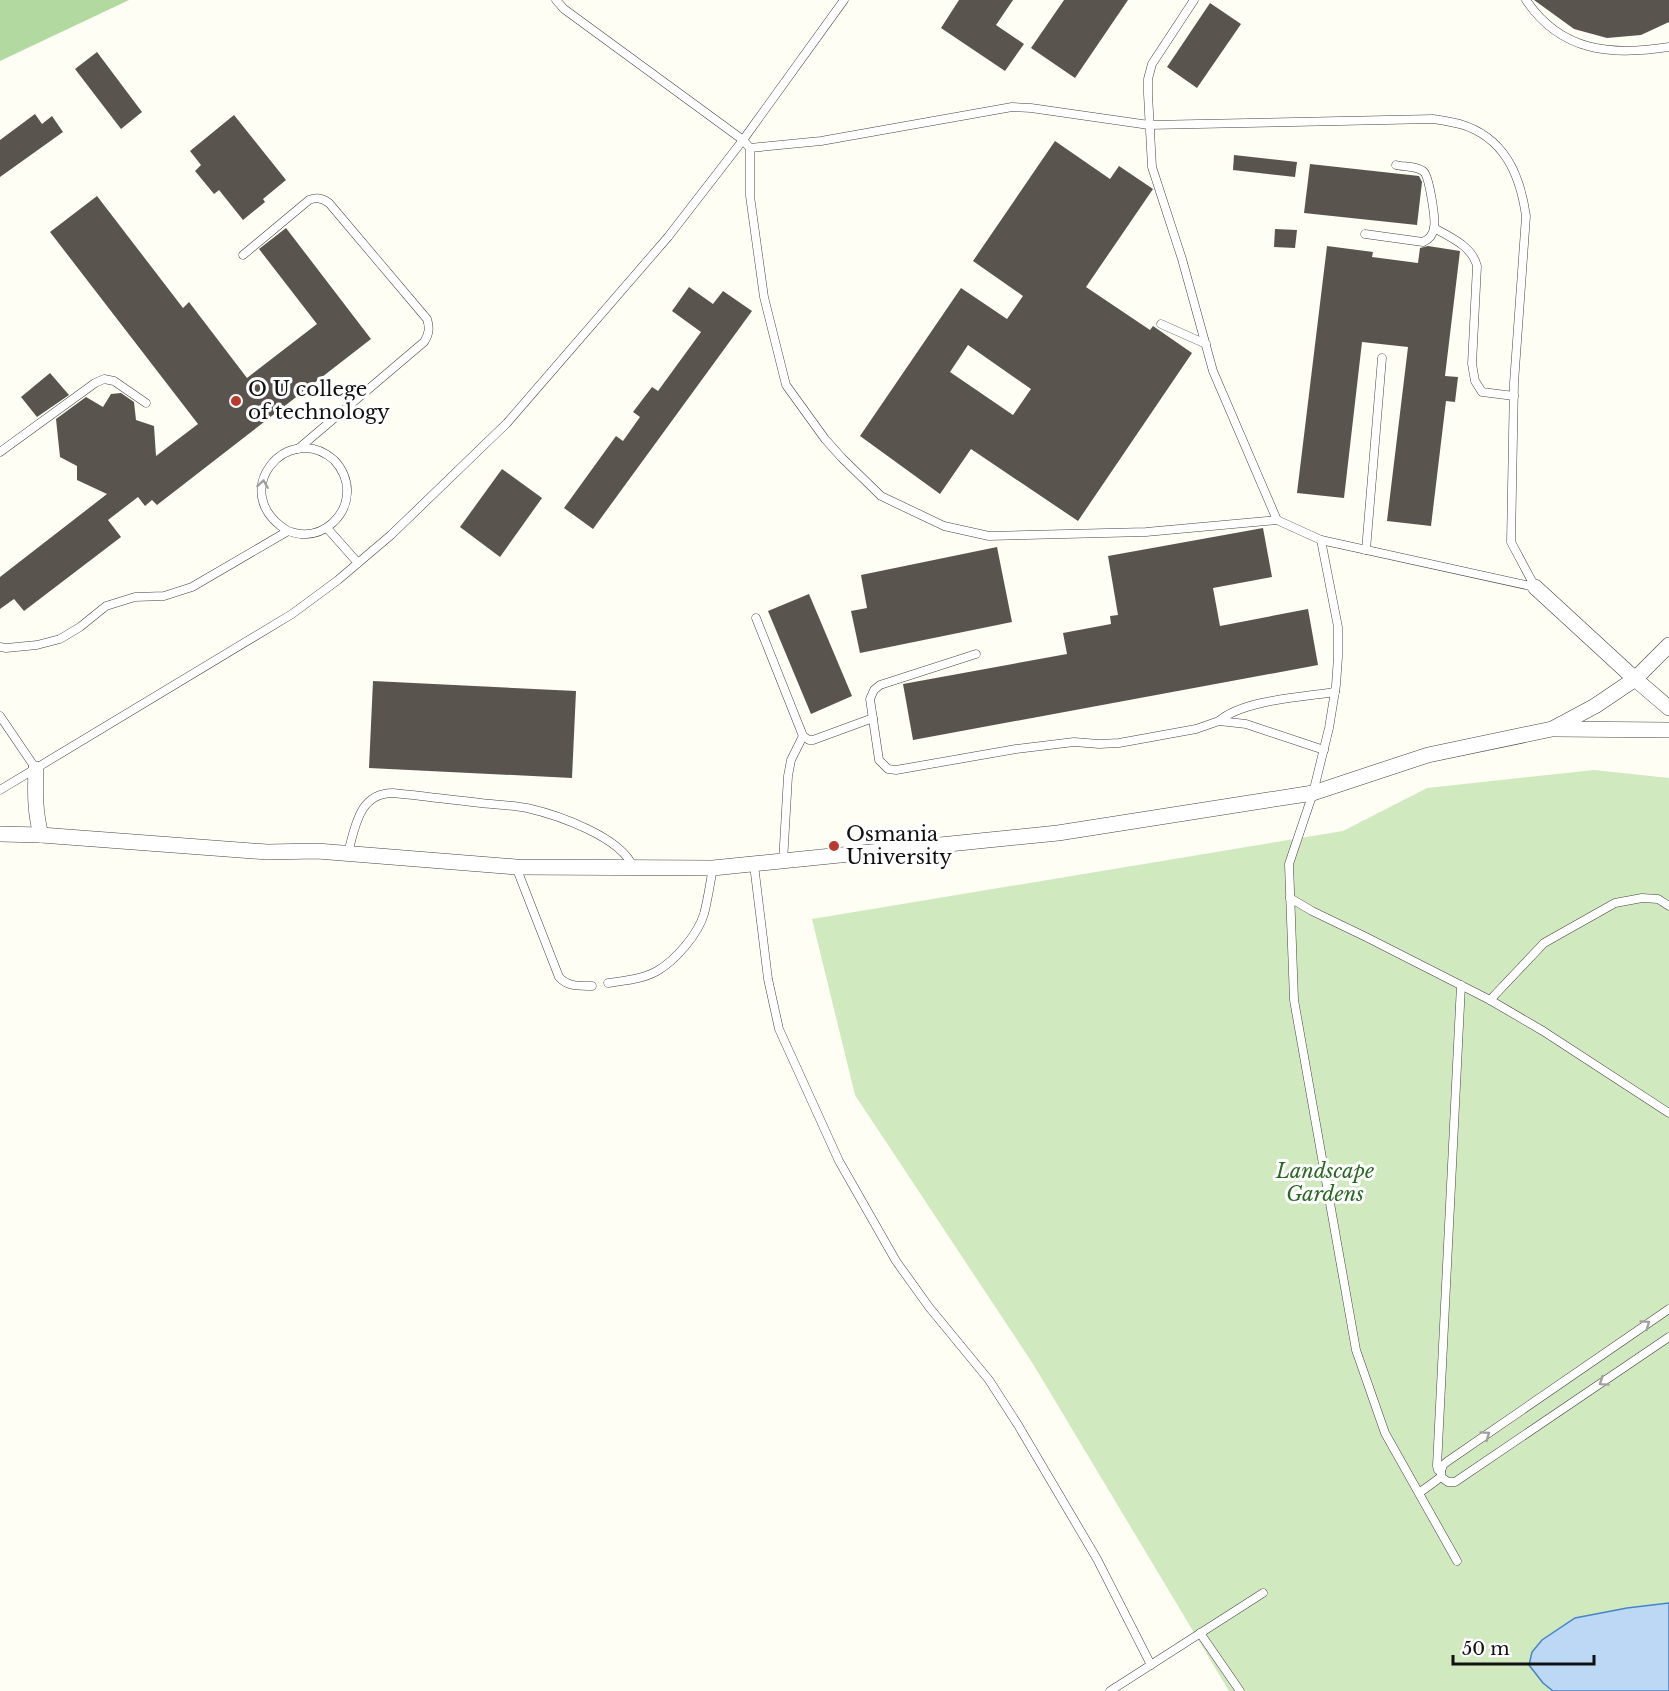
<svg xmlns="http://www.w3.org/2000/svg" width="1669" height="1691" font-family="'Libre Baskerville',serif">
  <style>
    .green { fill: #d0e9bf }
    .forest { fill: #b2d99f }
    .water { fill: #bcd8f4; stroke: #4684c7; stroke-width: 1.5 }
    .building { fill: #59544e; fill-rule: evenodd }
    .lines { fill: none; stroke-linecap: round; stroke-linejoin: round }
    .lane-casing { stroke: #444; stroke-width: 9 }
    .street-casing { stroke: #444; stroke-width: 16 }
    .lane { stroke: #fff; stroke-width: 8 }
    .street { stroke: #fff; stroke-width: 15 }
    .oneway { stroke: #a0a0a0 }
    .poi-dot { fill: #bb392e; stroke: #fff; stroke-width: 2 }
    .labels { text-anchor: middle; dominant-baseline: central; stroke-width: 6; stroke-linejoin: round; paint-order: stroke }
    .poi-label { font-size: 20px; fill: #111; stroke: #fff; text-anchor: start }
    .park-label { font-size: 20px; font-style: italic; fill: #296723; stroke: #fff }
  </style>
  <rect width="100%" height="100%" fill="#fefef5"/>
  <!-- green -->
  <path class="green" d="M 1594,770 L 1669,778 L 1669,1691 L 1229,1691 L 1033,1364 L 855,1095 L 812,919 L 1343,831 L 1427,788 Z"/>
  <!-- forest -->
  <path class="forest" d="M 0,0 L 129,0 L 0,61 Z"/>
  <!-- water -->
  <path class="water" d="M 1669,1603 L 1669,1691 L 1553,1691 L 1543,1683 L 1529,1665 L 1532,1652 L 1542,1640 L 1575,1618 L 1627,1608 Z"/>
  <!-- building -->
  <g class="building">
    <path d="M 959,0 L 1013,0 L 996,25 L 1024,44 L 1005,71 L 941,28 Z"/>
    <path d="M 1064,0 L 1128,0 L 1075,78 L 1031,48 Z"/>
    <path d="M 1534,0 L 1669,0 L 1669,22 L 1641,35 L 1607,38 L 1574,29 Z"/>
    <path d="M 1210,3 L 1241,24 L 1197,88 L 1167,67 Z"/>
    <path d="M 97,52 L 142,112 L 121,129 L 75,69 Z"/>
    <path d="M 35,114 L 42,124 L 52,116 L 63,132 L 0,177 L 0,140 Z"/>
    <path d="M 234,115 L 286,180 L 263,199 L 265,202 L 243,220 L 219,190 L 214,194 L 195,171 L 201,165 L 190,151 Z"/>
    <path d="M 1055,141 L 1110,179 L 1119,166 L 1153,189 L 1086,287 L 1150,330 L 1153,326 L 1192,353 L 1078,521 L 971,449 L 940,494 L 860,436 L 961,288 L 1007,319 L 1023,296 L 973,261 ZM 968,345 L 1031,389 L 1013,415 L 950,372 Z"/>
    <path d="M 1234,155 L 1297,162 L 1295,177 L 1233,170 Z"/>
    <path d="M 1310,164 L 1419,176 L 1422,182 L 1417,225 L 1304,213 Z"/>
    <path d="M 97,196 L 183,308 L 189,302 L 247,378 L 317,324 L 259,249 L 286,228 L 371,339 L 157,505 L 152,500 L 145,506 L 138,497 L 108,520 L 121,537 L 24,611 L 14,599 L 0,609 L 0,577 L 107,494 L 77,480 L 77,466 L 60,457 L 56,419 L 86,397 L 103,407 L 111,394 L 121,393 L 134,402 L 136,420 L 154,426 L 156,456 L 198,424 L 50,232 Z"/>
    <path d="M 1275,229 L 1297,230 L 1295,248 L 1274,247 Z"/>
    <path d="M 1327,246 L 1373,252 L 1372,257 L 1418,263 L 1420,248 L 1428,246 L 1460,251 L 1445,376 L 1458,377 L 1455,402 L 1446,401 L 1431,526 L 1387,521 L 1408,347 L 1362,342 L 1344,498 L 1297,493 Z"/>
    <path d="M 689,287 L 713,304 L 723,291 L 752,311 L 593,529 L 564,508 L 616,436 L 623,441 L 640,417 L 633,412 L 652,387 L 658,391 L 701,332 L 672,311 Z"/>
    <path d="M 50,373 L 69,395 L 37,417 L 21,397 Z"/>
    <path d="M 502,469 L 542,498 L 500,557 L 460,527 Z"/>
    <path d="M 1263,528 L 1272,577 L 1213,588 L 1220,626 L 1308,609 L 1318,665 L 913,740 L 903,684 L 1067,654 L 1063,633 L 1111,624 L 1110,616 L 1118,615 L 1108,556 Z"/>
    <path d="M 997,547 L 1012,622 L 860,653 L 851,611 L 867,608 L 861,575 Z"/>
    <path d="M 809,594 L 852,696 L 811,714 L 768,611 Z"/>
    <path d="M 373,681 L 576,691 L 572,778 L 369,768 Z"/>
  </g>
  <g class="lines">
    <defs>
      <g id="lane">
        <path d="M 556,0 L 564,9 L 743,140 L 750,148 L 750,196 L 764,297 L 786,385 L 825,439 L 842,458 L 881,496 L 944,526 L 989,536 L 1146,532 L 1277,520"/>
        <path d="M 1526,0 C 1561,52 1611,56 1669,47"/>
        <path d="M 750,148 L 821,141 L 1012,107 L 1031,108 L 1149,125 L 1433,119 C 1442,120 1451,122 1460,124 C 1504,137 1520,174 1526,216 L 1514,383 L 1511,542 L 1535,587 L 1321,540 L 1277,520 L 1213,371 L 1182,259 L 1152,167 L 1148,94 L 1148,79 L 1152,64 L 1194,0"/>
        <path d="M 1434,228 C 1450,237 1472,246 1477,266 L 1472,364 L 1475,381 L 1482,392 L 1514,396"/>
        <path d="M 1365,234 L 1423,242 C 1430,239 1433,235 1434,228 C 1436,219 1429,177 1424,172 C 1418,166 1403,167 1396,165"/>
        <path d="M 243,255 L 309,200 C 317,197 322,198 329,203 L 427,319 C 430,328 429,334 424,342 L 298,449"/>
        <path d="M 1161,324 L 1206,344"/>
        <path d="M 0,452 L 95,383 L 104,379 L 114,381 L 146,403"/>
        <path d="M 327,528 L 358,563"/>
        <path d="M 1321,540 L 1338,627 L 1338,657 L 1336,685 L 1329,728 L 1313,793 L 1289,864 L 1294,1000 L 1356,1350 L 1385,1433 L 1457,1561"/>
        <path d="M 1366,550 L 1382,358"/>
        <path d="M 756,618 L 803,736 L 809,740 L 813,740 L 873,718"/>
        <path d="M 0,647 L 6,648 L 37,645 L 60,639 L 80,627 L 106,606 L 135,597 L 164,596 L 192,587 L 288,531 C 292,532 297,534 301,534 C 325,536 346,516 347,493 C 348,481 342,468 334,460 C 288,419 225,493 288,531"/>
        <path d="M 976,654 L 880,685 L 874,690 L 870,699 L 879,760 L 888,769 L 896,770 L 1016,749 L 1074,742 L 1099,744 L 1119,743 L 1196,729 L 1219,721 L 1246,724 L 1324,750"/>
        <path d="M 0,716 L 36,769"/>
        <path d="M 1219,721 C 1243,700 1302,697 1335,692"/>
        <path d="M 0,790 L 292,614 L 338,580 L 391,535 L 507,423 L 668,237 L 743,140 L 844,0"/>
        <path d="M 348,853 C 355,827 359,793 393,793 C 423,796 452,800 481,803 C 496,805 512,805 527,808 C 558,815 621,837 633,867"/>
        <path d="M 783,862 L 788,776 L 791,760 L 803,736"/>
        <path d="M 754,865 L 768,979 L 779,1029 L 839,1161 L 896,1261 L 929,1307 L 989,1380 L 1018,1425 L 1097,1559 L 1151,1665"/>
        <path d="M 516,867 L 559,977 C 568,987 579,986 592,986"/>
        <path d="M 1290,898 L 1312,911 L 1366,937 L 1490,1000 L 1543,1031 L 1669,1113"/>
        <path d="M 608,983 C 624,981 643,979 657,971 C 676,960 698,934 704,914 C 708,899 710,883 713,868"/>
        <path d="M 1461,985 L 1437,1466 L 1438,1470 L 1441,1471 L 1441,1477 L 1448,1482 L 1455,1482 L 1669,1337"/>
        <path d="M 1490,1000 L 1544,943 L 1615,903 L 1642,898 L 1658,899 L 1669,906"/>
        <path d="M 1441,1471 L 1443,1465 L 1448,1461 L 1669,1309"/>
        <path d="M 1419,1493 L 1441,1477"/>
        <path d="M 1200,1633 L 1240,1691"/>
        <path d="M 1110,1691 L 1263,1593"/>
      </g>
      <g id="street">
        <path d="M 1535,587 L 1635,679 L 1669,708"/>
        <path d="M 1555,729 L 1669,730"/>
        <path d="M 36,769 C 35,792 35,813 41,835"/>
        <path d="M 0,834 L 41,835 L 267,852 L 317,851 L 516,867 L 713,868 L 1058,833 L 1313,793 L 1428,755 L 1552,729 L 1595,706 L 1635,679 L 1669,645"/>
      </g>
    </defs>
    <!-- lane casing -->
    <use href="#lane" class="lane-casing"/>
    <!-- street casing -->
    <use href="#street" class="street-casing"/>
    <!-- lane -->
    <use href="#lane" class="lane"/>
    <!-- street -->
    <use href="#street" class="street"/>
  </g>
  <!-- one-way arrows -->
  <defs><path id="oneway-chevron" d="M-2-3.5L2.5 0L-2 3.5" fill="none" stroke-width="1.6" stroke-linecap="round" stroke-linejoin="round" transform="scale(1.5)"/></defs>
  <g class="oneway">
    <use href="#oneway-chevron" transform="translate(263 484) rotate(-81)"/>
    <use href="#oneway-chevron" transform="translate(1646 1324) rotate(-35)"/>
    <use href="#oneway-chevron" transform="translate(1603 1382) rotate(146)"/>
    <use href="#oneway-chevron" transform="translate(1486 1435) rotate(-35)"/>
  </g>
  <!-- markers -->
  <g class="poi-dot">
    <circle cx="236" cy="401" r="6"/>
    <circle cx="834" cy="846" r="6"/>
  </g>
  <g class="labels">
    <!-- poi labels -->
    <g class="poi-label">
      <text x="248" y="389">O U college<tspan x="248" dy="23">of technology</tspan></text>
      <text x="846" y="834">Osmania<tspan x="846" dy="23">University</tspan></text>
    </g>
    <!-- park labels -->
    <g class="park-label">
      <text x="1325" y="1171">Landscape<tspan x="1325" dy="23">Gardens</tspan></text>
    </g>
  </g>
  <!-- scale -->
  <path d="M1453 1655v9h141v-9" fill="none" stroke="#111111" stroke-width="3"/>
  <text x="1462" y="1655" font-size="18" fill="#111111" stroke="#ffffff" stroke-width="4.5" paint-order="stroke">50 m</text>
</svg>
